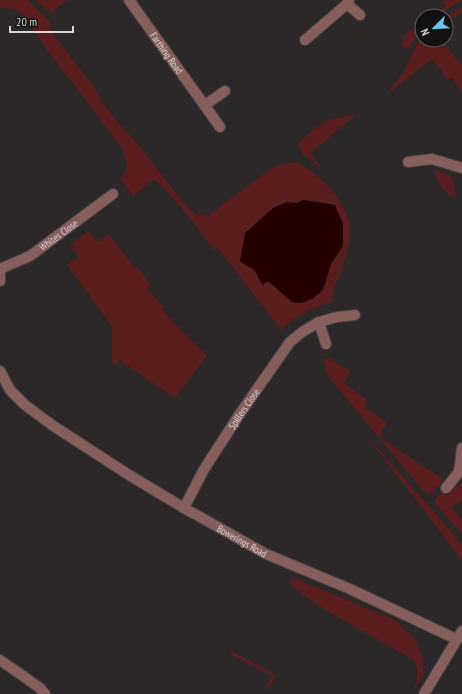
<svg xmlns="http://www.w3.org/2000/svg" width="462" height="694" font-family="'PT Sans Narrow',sans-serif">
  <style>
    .green { fill: #591e1d; fill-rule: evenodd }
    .water { fill: #250001 }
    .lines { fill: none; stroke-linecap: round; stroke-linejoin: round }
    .minor-casing { stroke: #484444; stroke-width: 12 }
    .minor { stroke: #865e5b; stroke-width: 10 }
    .labels { text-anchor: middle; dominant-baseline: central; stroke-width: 3.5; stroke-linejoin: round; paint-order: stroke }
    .street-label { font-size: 10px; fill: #d9d7d7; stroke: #131211 }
  </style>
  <rect width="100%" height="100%" fill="#2c2828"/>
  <!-- green -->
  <g class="green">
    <path d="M 0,0 L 28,0 L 50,22 L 50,30 L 95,88 L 102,102 L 116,120 L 142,149 L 185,205 L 196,214 L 208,216 L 265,173 L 278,165 L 297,162 C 321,176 347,199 350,229 C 351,242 346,254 343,266 C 341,273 338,278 335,286 C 334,290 334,293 332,297 L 333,302 C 310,308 299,314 281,330 L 217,247 L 214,250 L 181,207 L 155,179 L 133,196 L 120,178 C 131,170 126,157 121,147 L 45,47 L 25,17 L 17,11 L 11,8 L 0,8 ZM 304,200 L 335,205 L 343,246 L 331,264 L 323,290 L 281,293 L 269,282 L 259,279 L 254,270 L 242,263 C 247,254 269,211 274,207 C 284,201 294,204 304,200 Z"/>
    <path d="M 36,0 L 68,0 L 55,9 L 52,14 Z"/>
    <path d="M 445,0 L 461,0 L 438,16 L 432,16 L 446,6 L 443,2 Z"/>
    <path d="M 462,7 L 462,12 L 446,23 L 446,17 Z"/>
    <path d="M 422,23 L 422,30 C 416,35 413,44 407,49 L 401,46 L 404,36 Z"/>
    <path d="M 422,39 L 441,40 L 460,63 L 462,66 L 462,92 L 452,78 L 448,80 L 432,59 L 386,95 L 404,71 L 417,45 Z"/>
    <path d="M 356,115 L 310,153 L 325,172 L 304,155 L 298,145 L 299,142 L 318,126 L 331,119 Z"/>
    <path d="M 434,171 C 454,173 454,180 456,198 C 443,194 438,183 434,171 Z"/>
    <path d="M 88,231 L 97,242 L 109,234 L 135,268 L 138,267 L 151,285 L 147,289 L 164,307 L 162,310 L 207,356 L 175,398 L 119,360 L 116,364 L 112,362 L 112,326 L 67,265 L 79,257 L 70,245 Z"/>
    <path d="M 329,358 L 351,372 L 344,383 L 368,400 L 364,407 L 387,422 L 379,437 L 444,480 L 432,493 L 429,494 L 424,492 L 327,375 L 323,359 Z"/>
    <path d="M 366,435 L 456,537 L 462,546 L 462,560 Z"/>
    <path d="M 462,483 L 462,500 L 452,507 L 462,521 L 462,532 L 460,533 L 436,504 L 435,500 L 439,495 L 443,493 L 447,496 L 454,488 Z"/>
    <path d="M 292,577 L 395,620 L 415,639 L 421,653 L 423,662 L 423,675 L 414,691 C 416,681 420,670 414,660 L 327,611 L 303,595 L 290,583 Z"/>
    <path d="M 232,651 L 276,675 L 267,690 L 265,689 L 272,676 L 230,654 Z"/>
  </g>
  <!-- water -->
  <path class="water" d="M 304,200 L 335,205 L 343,224 L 343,246 L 331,264 L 323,290 L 312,299 L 305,302 L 299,303 L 292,302 L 269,282 L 266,282 L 263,285 C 259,281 258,274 254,270 C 250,266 243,265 240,261 L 245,233 L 273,208 L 287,202 L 297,203 Z"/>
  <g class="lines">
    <defs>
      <g id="minor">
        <path id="s1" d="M 129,0 L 220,127"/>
        <path d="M 347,4 L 360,15"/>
        <path d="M 305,40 L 347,4 L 349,0"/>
        <path d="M 205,105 L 225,91"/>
        <path d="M 408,162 L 432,159 L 462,168"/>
        <path id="s2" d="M 0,269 L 30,256 L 113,194"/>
        <path d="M 0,271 L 0,281"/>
        <path d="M 319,322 L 326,344"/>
        <path id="s3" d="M 0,371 L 10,390 L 25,405 L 52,425 L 129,475 L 184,508 L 266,554 L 350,589 L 456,639"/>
        <path d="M 446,488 L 459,472 L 462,448"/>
        <path id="s4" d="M 184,508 L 203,471 L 239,415 L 290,342 L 302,332 L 319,322 L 337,317 L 355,315"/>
        <path d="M 0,660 L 40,688 L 45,694"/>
        <path d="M 424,694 L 462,631"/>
      </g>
    </defs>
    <!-- minor casing -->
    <use href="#minor" class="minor-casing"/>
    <!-- minor -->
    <use href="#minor" class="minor"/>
  </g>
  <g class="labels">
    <!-- street labels -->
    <g class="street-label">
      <text stroke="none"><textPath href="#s1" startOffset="65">Farthing Road</textPath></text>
      <text stroke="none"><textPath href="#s2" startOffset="68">Whites Close</textPath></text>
      <text stroke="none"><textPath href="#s4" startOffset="116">Spillers Close</textPath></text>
      <text stroke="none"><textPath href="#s3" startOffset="299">Bowerings Road</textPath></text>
    </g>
  </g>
  <!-- north arrow -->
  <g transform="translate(434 28) rotate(246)"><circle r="19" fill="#131211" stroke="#626160"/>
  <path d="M0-3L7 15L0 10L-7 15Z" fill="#6bc3f2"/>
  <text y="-6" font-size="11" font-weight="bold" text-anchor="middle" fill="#d9d7d7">N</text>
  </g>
  <!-- scale -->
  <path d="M10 26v6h63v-6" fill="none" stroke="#d9d7d7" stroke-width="2"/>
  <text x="16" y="26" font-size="12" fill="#d9d7d7" stroke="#131211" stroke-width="3" paint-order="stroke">20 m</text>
</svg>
